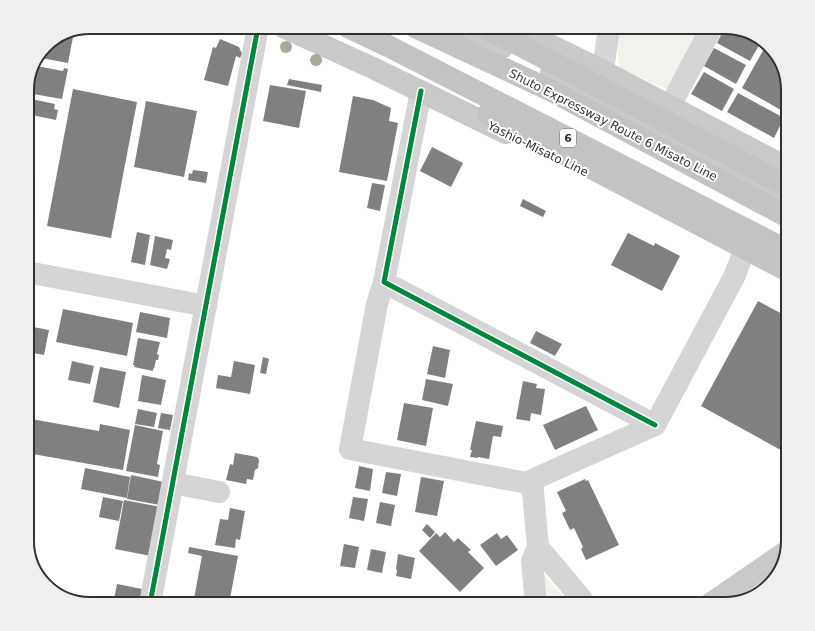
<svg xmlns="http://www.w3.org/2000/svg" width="815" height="631" font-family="'DejaVu Sans',sans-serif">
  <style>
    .green { fill: #f0f3ec }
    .building { fill: #808080 }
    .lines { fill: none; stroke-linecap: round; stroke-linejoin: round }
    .minor { stroke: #d5d5d5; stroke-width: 22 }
    .major { stroke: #c9c9c9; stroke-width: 22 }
    .highway { stroke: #c3c3c3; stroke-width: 22 }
    .cycleway-casing { stroke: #fff; stroke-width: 8 }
    .cycleway { stroke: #00873e; stroke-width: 5 }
    .tree { fill: #a2ac97 }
    .labels { text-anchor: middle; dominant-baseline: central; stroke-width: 4; stroke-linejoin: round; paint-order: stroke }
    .shield { fill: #fff; stroke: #6f6f6f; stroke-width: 1 }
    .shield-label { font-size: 11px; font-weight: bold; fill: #313131 }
    .street-label { font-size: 12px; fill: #313131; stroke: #fff }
    .rim { fill: none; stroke: #313131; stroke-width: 2 }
  </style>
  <rect width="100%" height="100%" fill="#fff"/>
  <!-- green -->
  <g class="green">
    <path d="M 616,27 L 702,27 L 670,91 L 620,68 L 615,30 Z"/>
    <path d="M 538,567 L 569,604 L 542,604 Z"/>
  </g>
  <!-- building -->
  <g class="building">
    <path d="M 156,27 L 167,27 L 165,35 L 155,33 Z"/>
    <path d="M 725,27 L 762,40 L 750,61 L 717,43 Z"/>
    <path d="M 67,36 L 73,37 L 68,63 L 41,58 L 48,43 Z"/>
    <path d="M 220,39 L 239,47 L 242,54 L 240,58 L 236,56 L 228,86 L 204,80 L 213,47 L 216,48 Z"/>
    <path d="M 765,47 L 773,52 L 782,63 L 788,90 L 788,109 L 786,113 L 742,88 Z"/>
    <path d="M 714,48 L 746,65 L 736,84 L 704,66 Z"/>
    <path d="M 37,66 L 63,71 L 64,68 L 68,69 L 62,99 L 27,93 L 27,86 Z"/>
    <path d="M 704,72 L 734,89 L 722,111 L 691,94 Z"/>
    <path d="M 289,79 L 322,85 L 321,92 L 287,85 Z"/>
    <path d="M 270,85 L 306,91 L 299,128 L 263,121 Z"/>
    <path d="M 73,89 L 137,102 L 111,238 L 47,226 Z"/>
    <path d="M 738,93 L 784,118 L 774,138 L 727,112 Z"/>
    <path d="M 353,96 L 373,100 L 391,108 L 389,121 L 398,123 L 387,181 L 339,172 Z"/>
    <path d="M 27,98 L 55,104 L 54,109 L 58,110 L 56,120 L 27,114 Z"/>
    <path d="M 146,101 L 197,111 L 184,177 L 134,167 Z"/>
    <path d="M 788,132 L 788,150 L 780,146 Z"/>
    <path d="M 432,147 L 463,163 L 451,187 L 420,171 Z"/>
    <path d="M 193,170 L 208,172 L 206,183 L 188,180 L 189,173 L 192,174 Z"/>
    <path d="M 372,183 L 385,185 L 380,211 L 367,208 Z"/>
    <path d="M 523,199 L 546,211 L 543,217 L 520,206 Z"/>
    <path d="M 137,232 L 150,235 L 145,265 L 131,262 Z"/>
    <path d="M 628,233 L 654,246 L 655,243 L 680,256 L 662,291 L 611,265 Z"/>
    <path d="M 155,236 L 173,240 L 171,250 L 167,249 L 165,258 L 170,259 L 167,269 L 150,265 Z"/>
    <path d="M 758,301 L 788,317 L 788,454 L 701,406 Z"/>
    <path d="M 63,309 L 133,323 L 127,356 L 56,342 Z"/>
    <path d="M 140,312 L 170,318 L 167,338 L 136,332 Z"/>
    <path d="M 33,327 L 49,330 L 44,355 L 28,352 Z"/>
    <path d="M 536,331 L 562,344 L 555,356 L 530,343 Z"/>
    <path d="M 138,338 L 160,342 L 157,354 L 159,355 L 158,360 L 156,360 L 154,369 L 153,368 L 153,371 L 134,367 L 135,365 L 133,365 Z"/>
    <path d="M 433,346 L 450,350 L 445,378 L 427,374 Z"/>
    <path d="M 263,357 L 269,359 L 266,374 L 260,373 Z"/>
    <path d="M 72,361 L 94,366 L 90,384 L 68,380 Z"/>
    <path d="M 234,361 L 255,365 L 250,394 L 216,388 L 218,375 L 231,377 Z"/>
    <path d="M 100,367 L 126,372 L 119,408 L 93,402 Z"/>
    <path d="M 142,375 L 166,380 L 161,405 L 138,401 Z"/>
    <path d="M 426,379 L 453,384 L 448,406 L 422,400 Z"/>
    <path d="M 523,381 L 537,384 L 536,388 L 545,389 L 541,415 L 531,413 L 530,421 L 516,419 Z"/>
    <path d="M 404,403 L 433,408 L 426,446 L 397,440 Z"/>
    <path d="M 586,406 L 598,430 L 555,450 L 543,425 Z"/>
    <path d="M 138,409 L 157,413 L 154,427 L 135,424 Z"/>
    <path d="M 161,413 L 173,415 L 170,430 L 158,428 Z"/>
    <path d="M 31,419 L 99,431 L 100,424 L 130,430 L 123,470 L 27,453 L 27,438 Z"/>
    <path d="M 476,421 L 503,426 L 501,437 L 493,436 L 489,459 L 478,457 L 478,458 L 470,457 L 472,450 L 470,450 Z"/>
    <path d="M 135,425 L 163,431 L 157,464 L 160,465 L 158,477 L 126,471 Z"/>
    <path d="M 235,453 L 257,457 L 259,460 L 258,468 L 255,470 L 253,480 L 247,479 L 246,484 L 226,480 L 230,464 L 233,465 Z"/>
    <path d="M 359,466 L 373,469 L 370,491 L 355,488 Z"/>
    <path d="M 85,468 L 130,477 L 127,498 L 81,489 Z"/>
    <path d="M 386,472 L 401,474 L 397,496 L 382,493 Z"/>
    <path d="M 131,475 L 164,482 L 160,505 L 127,499 Z"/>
    <path d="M 421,477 L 444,481 L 437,516 L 415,512 Z"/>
    <path d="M 585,479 L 586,481 L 588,480 L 619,545 L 586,560 L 581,549 L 583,547 L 574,528 L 570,530 L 562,513 L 566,511 L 557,492 Z"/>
    <path d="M 103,497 L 123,501 L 119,521 L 99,517 Z"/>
    <path d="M 353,497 L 368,499 L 364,521 L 349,518 Z"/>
    <path d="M 124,500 L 161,507 L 151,556 L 115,549 Z"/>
    <path d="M 380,502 L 395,505 L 391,526 L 376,523 Z"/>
    <path d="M 230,508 L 245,511 L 240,540 L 236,539 L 235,548 L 215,545 L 220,519 L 228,520 Z"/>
    <path d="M 427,524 L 435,532 L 430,538 L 422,530 Z"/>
    <path d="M 445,532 L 454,542 L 458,538 L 471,550 L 468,552 L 484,568 L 460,592 L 419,551 L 436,533 L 440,537 Z"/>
    <path d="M 497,533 L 501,539 L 507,535 L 518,550 L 496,566 L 480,545 Z"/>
    <path d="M 344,544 L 359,547 L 355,568 L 340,566 Z"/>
    <path d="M 189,547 L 238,556 L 229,604 L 193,604 L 202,556 L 188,553 Z"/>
    <path d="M 371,549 L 386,552 L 382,573 L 367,570 Z"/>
    <path d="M 398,554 L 415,558 L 411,579 L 396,576 L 397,570 L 396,569 Z"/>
    <path d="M 117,584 L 142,589 L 139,604 L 113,604 Z"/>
  </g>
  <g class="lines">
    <!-- minor -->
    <g class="minor">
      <path d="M 603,71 L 609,27"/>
      <path d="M 421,91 L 384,282 L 655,425"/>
      <path d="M 670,106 L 712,27"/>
      <path d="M 27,272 L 206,306"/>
      <path d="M 384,282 L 377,304 L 350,449 L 532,484"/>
      <path d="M 173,483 L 219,492"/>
      <path d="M 150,604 L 258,27"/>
      <path d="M 536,604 L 532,561 L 538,547"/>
      <path d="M 584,604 L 581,598 L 538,547 L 532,480 L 655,425 L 734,277 L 742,257"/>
    </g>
    <!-- major -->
    <g class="major">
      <path d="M 283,27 L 375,69 L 506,133"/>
      <path d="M 465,27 L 503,47"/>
      <path d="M 513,27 L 603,71 L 788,168"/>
      <path d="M 551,73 L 677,143 L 788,200"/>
      <path d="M 710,604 L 784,553"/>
    </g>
    <!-- highway -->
    <g class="highway">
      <path d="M 348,27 L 390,47 L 788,251"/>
      <path d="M 415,27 L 552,91 L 788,217"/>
      <path d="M 485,27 L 712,146 L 788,187"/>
      <path d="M 488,114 L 788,271"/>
    </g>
    <defs>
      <g id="cycleway">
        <path d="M 421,91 L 384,282 L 655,425"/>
        <path d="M 150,604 L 258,27"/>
      </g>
    </defs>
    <!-- cycleway casing -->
    <use href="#cycleway" class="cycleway-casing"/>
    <!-- cycleway -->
    <use href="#cycleway" class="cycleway"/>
  </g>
  <!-- trees -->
  <g class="tree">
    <circle cx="286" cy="47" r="6"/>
    <circle cx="316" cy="60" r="6"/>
  </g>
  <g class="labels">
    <!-- shield labels -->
    <rect class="shield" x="560" y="129" width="16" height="18" rx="3"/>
    <g class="shield-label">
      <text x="568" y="138">6</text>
    </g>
    <!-- street labels -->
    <g class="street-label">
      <text transform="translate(613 125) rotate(27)">Shuto Expressway Route 6 Misato Line</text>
      <text transform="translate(538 149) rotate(26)">Yashio-Misato Line</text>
    </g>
  </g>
  <!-- crop -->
  <path d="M0 0H815V631H0ZM90 34H725A56 56 0 0 1 781 90V541A56 56 0 0 1 725 597H90A56 56 0 0 1 34 541V90A56 56 0 0 1 90 34Z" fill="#efefef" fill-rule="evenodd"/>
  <path class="rim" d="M90 34H725A56 56 0 0 1 781 90V541A56 56 0 0 1 725 597H90A56 56 0 0 1 34 541V90A56 56 0 0 1 90 34Z"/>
</svg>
